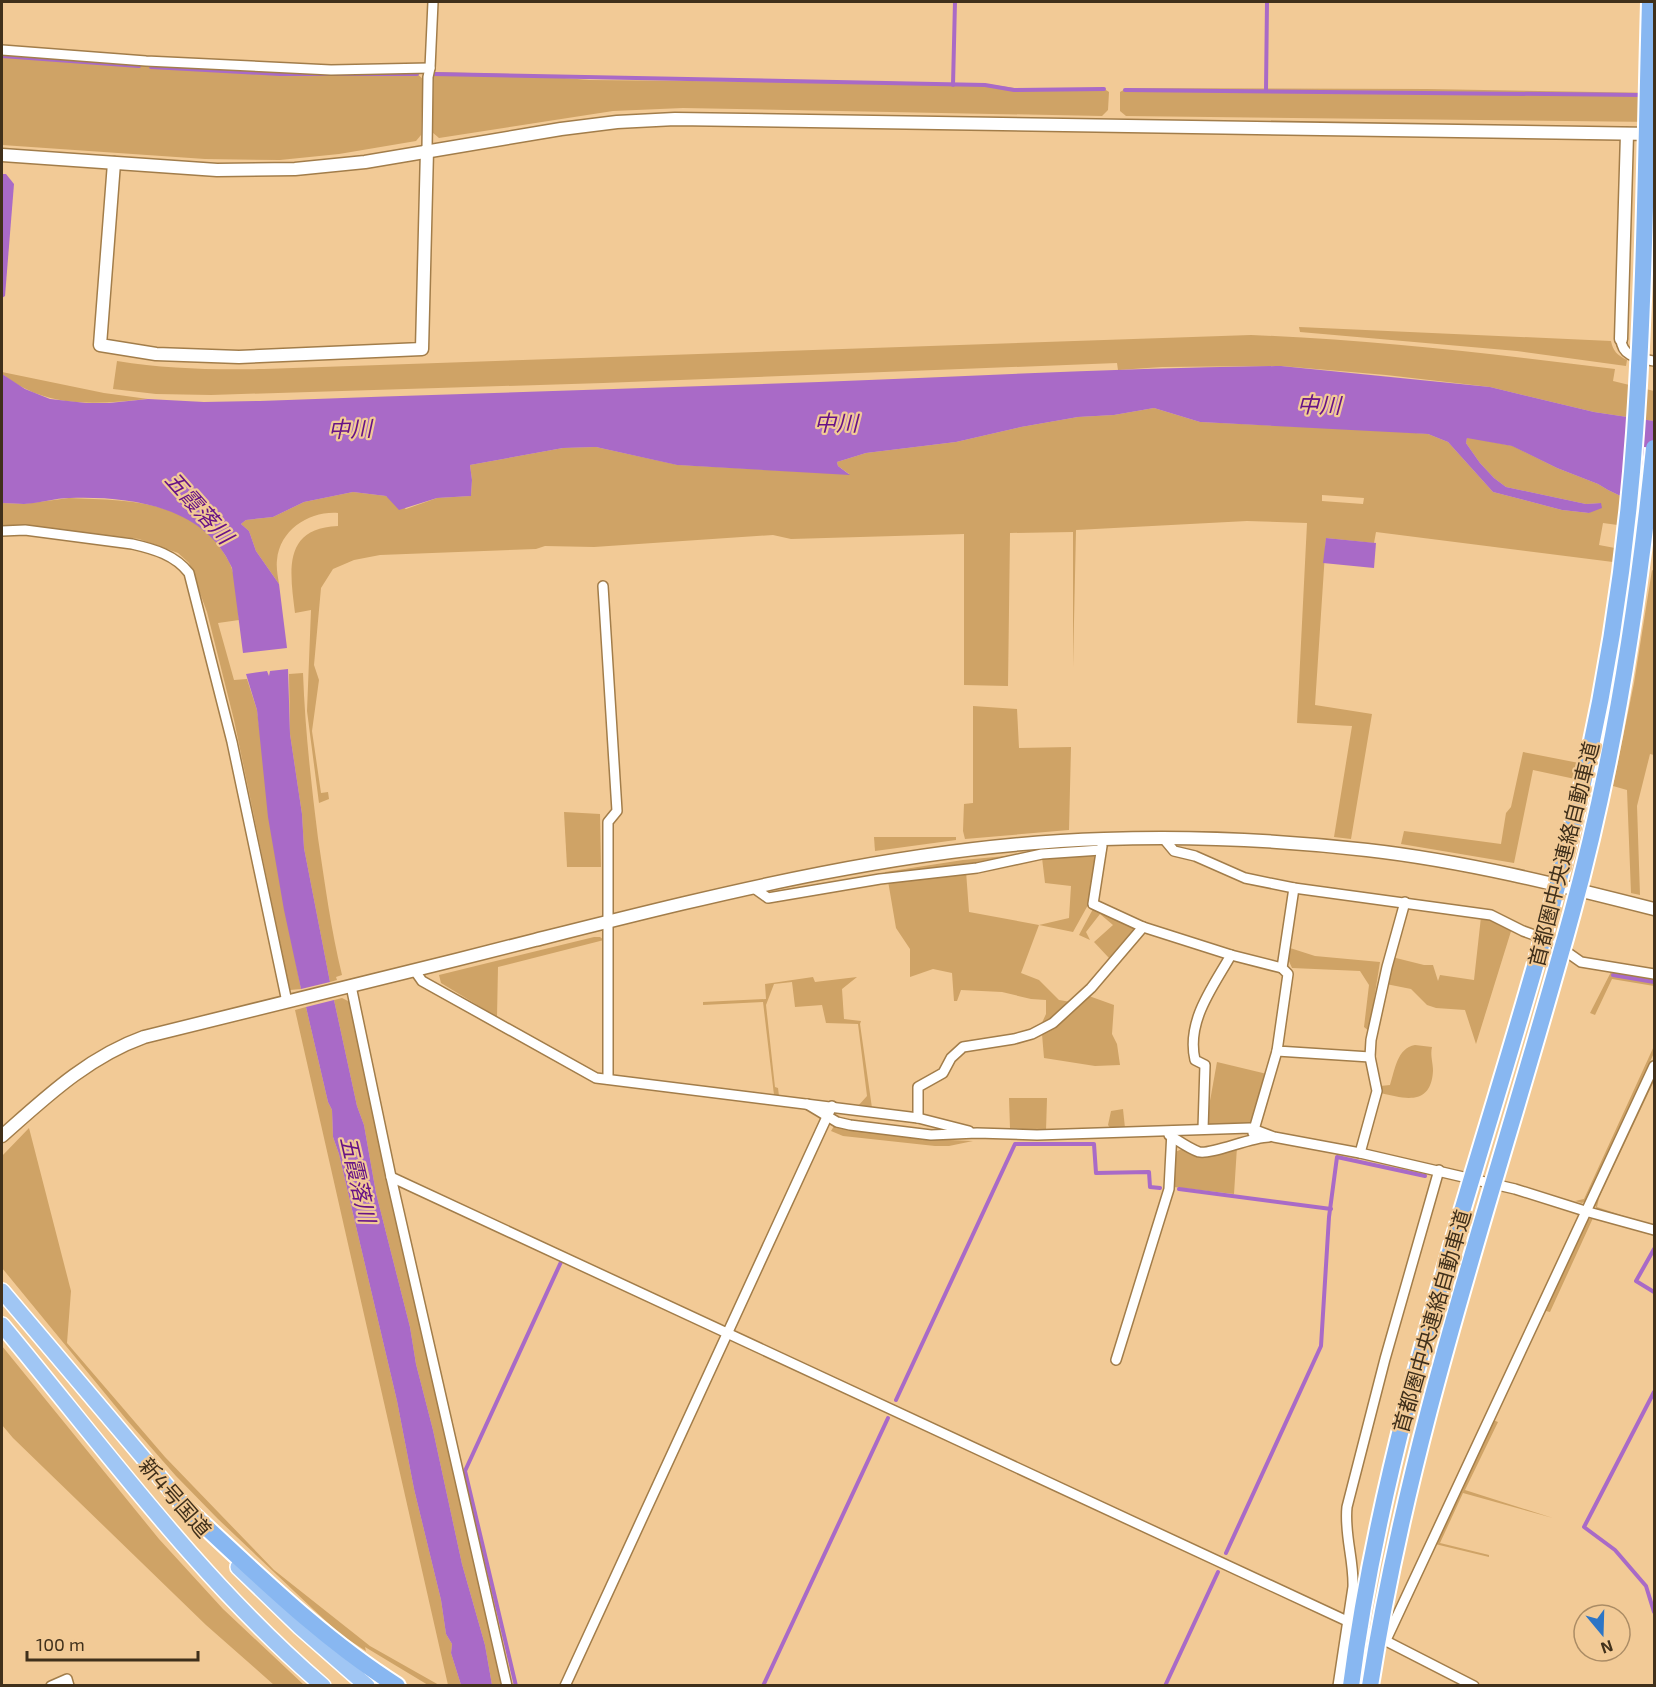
<svg xmlns="http://www.w3.org/2000/svg" width="1656" height="1687" font-family="'Exo 2','Noto Sans JP',sans-serif">
  <style>
    .green { fill: #cfa366; fill-rule: evenodd }
    .water { fill: #a96ac7 }
    .lines { fill: none; stroke-linecap: round; stroke-linejoin: round }
    .stream { stroke: #a96ac7; stroke-width: 4 }
    .minor-casing { stroke: #a27d4a; stroke-width: 12 }
    .tertiary-casing { stroke: #a27d4a; stroke-width: 15 }
    .trunk-casing { stroke: #fff; stroke-width: 18 }
    .motorway-casing { stroke: #fff; stroke-width: 20 }
    .minor { stroke: #fff; stroke-width: 9 }
    .tertiary { stroke: #fff; stroke-width: 12 }
    .trunk { stroke: #a0c6f4; stroke-width: 15 }
    .motorway { stroke: #88b7f1; stroke-width: 16 }
    .motorway-bridge-casing { stroke: #fff; stroke-width: 20; stroke-linecap: butt }
    .motorway-bridge { stroke: #88b7f1; stroke-width: 16 }
    .labels { text-anchor: middle; dominant-baseline: central; stroke-width: 4.5; stroke-linejoin: round; paint-order: stroke }
    .street-label { font-size: 21px; fill: #40301b; stroke: #f2ca96 }
    .water-label { font-size: 22px; font-style: italic; fill: #671387; stroke: #f2ca96 }
  </style>
  <rect width="100%" height="100%" fill="#f2ca96"/>
  <!-- green -->
  <g class="green">
    <path d="M 2,54 L 279,72 L 416,73 L 423,79 L 421,135 L 416,141 L 339,154 L 280,160 L 205,159 L 2,145 Z"/>
    <path d="M 434,72 L 512,74 L 590,80 L 987,84 L 1014,88 L 1103,88 L 1109,92 L 1108,110 L 1102,116 L 683,108 L 613,111 L 439,138 L 432,132 Z"/>
    <path d="M 1127,88 L 1427,89 L 1654,93 L 1654,122 L 1126,116 L 1120,111 L 1120,92 Z"/>
    <path d="M 1299,327 L 1611,341 C 1613,351 1617,355 1627,360 L 1626,366 L 1517,351 L 1300,332 Z"/>
    <path d="M 1251,335 C 1373,340 1495,354 1615,369 L 1613,381 L 1654,391 L 1654,421 L 1594,412 L 1490,387 L 1386,375 L 1281,366 L 1162,367 L 1118,370 L 1117,363 L 603,383 L 211,395 L 156,394 L 113,389 L 117,361 C 166,369 214,370 264,369 Z"/>
    <path d="M 2,372 L 104,393 L 148,399 C 107,403 64,408 26,389 C 17,385 9,379 2,374 Z"/>
    <path d="M 1154,408 L 1200,422 L 1392,431 L 1428,434 L 1448,442 L 1493,492 L 1562,510 L 1589,513 L 1601,503 L 1586,504 L 1506,487 L 1494,478 L 1480,463 L 1466,443 L 1467,437 L 1513,446 L 1557,468 L 1598,484 L 1608,490 L 1654,512 L 1654,530 L 1603,523 L 1599,545 L 1615,548 L 1613,562 L 1376,532 L 1374,543 L 1326,538 L 1315,705 L 1372,714 L 1351,839 L 1334,837 L 1352,726 L 1297,723 L 1307,523 L 1247,521 L 1076,530 L 1073,667 L 1073,532 L 1010,533 L 1008,686 L 964,685 L 964,534 L 791,539 L 773,535 L 594,547 L 545,546 L 536,549 L 380,555 L 354,560 L 333,569 L 321,588 L 314,665 L 319,680 L 312,731 L 321,793 L 328,792 L 329,799 L 319,803 L 307,711 L 311,610 L 295,613 C 290,572 282,528 338,526 L 338,513 C 310,511 280,529 277,560 C 276,568 278,577 279,584 L 256,551 L 249,531 L 241,524 L 246,520 L 273,517 L 304,502 L 353,492 L 386,496 L 406,509 L 437,498 L 471,496 L 472,480 L 470,465 L 563,448 L 596,447 L 678,465 L 849,474 L 838,466 L 837,462 L 866,453 L 956,442 L 1021,427 L 1078,417 L 1114,415 ZM 1322,495 L 1364,498 L 1363,504 L 1322,501 Z"/>
    <path d="M 69,498 C 120,500 185,499 218,545 C 224,553 229,560 232,569 C 237,585 237,603 239,620 L 218,623 L 234,680 L 247,679 L 257,710 L 278,870 L 301,989 L 290,990 L 234,720 L 207,612 L 189,563 L 178,553 L 139,539 L 30,526 L 2,525 L 2,503 L 24,504 Z"/>
    <path d="M 1652,570 L 1654,571 L 1654,755 L 1650,754 L 1637,806 L 1640,895 L 1631,893 L 1627,790 L 1613,786 L 1634,683 Z"/>
    <path d="M 303,673 C 305,728 311,783 318,838 C 325,884 331,930 342,975 L 336,977 L 337,980 L 330,982 L 304,848 L 302,814 L 290,734 L 289,674 Z"/>
    <path d="M 973,706 L 1017,709 L 1019,748 L 1071,747 L 1069,830 L 965,839 L 963,831 L 964,804 L 973,803 Z"/>
    <path d="M 1523,752 L 1579,763 L 1575,779 L 1533,770 L 1514,863 L 1401,844 L 1404,831 L 1501,844 L 1506,813 L 1511,807 Z"/>
    <path d="M 564,812 L 600,814 L 601,867 L 567,867 Z"/>
    <path d="M 874,837 L 956,837 L 956,840 L 875,851 Z"/>
    <path d="M 1016,855 L 1016,858 L 885,876 L 885,872 L 963,860 Z"/>
    <path d="M 1094,856 L 1096,860 L 1088,905 L 1073,932 L 1039,925 L 1021,973 L 1039,980 L 1059,1000 L 1071,1002 L 1040,1027 L 1046,1014 L 1046,1000 L 1031,999 L 1002,992 L 961,990 L 957,1001 L 954,1001 L 952,973 L 933,969 L 910,977 L 910,949 L 896,928 L 888,881 L 966,871 L 969,912 L 1039,925 L 1069,918 L 1071,886 L 1045,883 L 1042,858 Z"/>
    <path d="M 1093,909 L 1133,926 L 1133,930 L 1109,958 L 1094,942 L 1113,925 L 1100,914 L 1086,932 L 1090,940 L 1079,935 Z"/>
    <path d="M 1481,917 L 1492,919 L 1512,928 L 1476,1044 L 1465,1010 L 1436,1008 L 1427,1005 L 1411,989 L 1386,984 L 1392,957 L 1424,965 L 1433,965 L 1438,981 L 1440,975 L 1474,980 Z"/>
    <path d="M 594,937 L 600,937 L 604,940 L 498,967 L 497,1017 L 441,983 L 439,975 Z"/>
    <path d="M 1290,948 L 1315,956 L 1380,962 L 1369,1031 L 1364,1027 L 1369,985 L 1360,971 L 1292,968 L 1288,959 Z"/>
    <path d="M 1612,970 L 1654,976 L 1654,986 L 1612,979 L 1595,1015 L 1590,1013 Z"/>
    <path d="M 813,977 L 815,982 L 857,977 L 842,989 L 844,1019 L 861,1021 L 860,1024 L 872,1108 L 858,1106 L 867,1096 L 858,1024 L 826,1023 L 822,1005 L 795,1007 L 792,982 L 774,984 L 766,1005 L 775,1087 L 778,1088 L 779,1096 L 774,1095 L 763,1002 L 703,1005 L 703,1002 L 766,999 L 765,984 Z"/>
    <path d="M 1089,996 L 1114,1005 L 1112,1034 L 1117,1044 L 1120,1065 L 1095,1066 L 1044,1058 L 1042,1034 L 1054,1026 Z"/>
    <path d="M 342,998 L 350,1002 L 504,1685 L 492,1685 L 485,1645 L 462,1564 L 433,1430 L 416,1364 L 410,1327 L 376,1193 L 364,1125 L 357,1106 L 334,1000 Z"/>
    <path d="M 306,1007 L 328,1102 L 332,1110 L 333,1137 L 339,1154 L 397,1401 L 414,1489 L 441,1600 L 446,1634 L 452,1644 L 451,1653 L 461,1685 L 448,1685 L 295,1010 Z"/>
    <path d="M 1415,1045 L 1432,1047 C 1430,1055 1433,1063 1433,1071 C 1431,1106 1405,1099 1381,1093 L 1380,1086 L 1390,1085 C 1395,1070 1397,1048 1415,1045 Z"/>
    <path d="M 1654,1046 L 1654,1053 L 1586,1201 L 1582,1203 L 1575,1201 L 1584,1199 Z"/>
    <path d="M 1217,1062 L 1267,1074 L 1252,1122 L 1247,1125 L 1208,1126 L 1206,1123 Z"/>
    <path d="M 1654,1071 L 1654,1081 L 1599,1198 L 1597,1207 L 1654,1226 L 1597,1209 L 1593,1202 Z"/>
    <path d="M 1009,1098 L 1047,1098 L 1046,1131 L 1010,1128 Z"/>
    <path d="M 1123,1109 L 1125,1128 L 1111,1129 L 1108,1125 L 1111,1111 Z"/>
    <path d="M 834,1126 L 856,1130 L 927,1139 L 973,1141 L 949,1146 L 935,1146 L 843,1136 L 831,1131 Z"/>
    <path d="M 29,1128 L 71,1291 L 67,1343 L 165,1457 L 274,1570 L 370,1646 L 439,1685 L 428,1685 L 365,1647 L 366,1651 L 341,1635 L 314,1610 L 218,1519 L 176,1476 L 126,1419 L 2,1268 L 2,1156 Z"/>
    <path d="M 1237,1147 L 1234,1194 L 1174,1187 L 1175,1152 L 1182,1149 L 1203,1157 Z"/>
    <path d="M 1593,1218 L 1550,1312 L 1546,1311 L 1538,1323 L 1584,1221 Z"/>
    <path d="M 2,1346 L 159,1539 L 223,1609 L 304,1685 L 274,1685 L 206,1625 L 13,1438 L 2,1425 Z"/>
    <path d="M 1493,1420 L 1498,1422 L 1465,1490 L 1553,1518 L 1463,1493 L 1440,1543 L 1489,1555 L 1489,1557 L 1435,1544 Z"/>
  </g>
  <!-- water -->
  <g class="water">
    <path d="M 2,174 L 6,174 L 14,184 L 5,296 L 2,298 Z"/>
    <path d="M 1281,366 L 1490,387 L 1594,412 L 1654,421 L 1654,512 L 1608,490 L 1598,484 L 1557,468 L 1512,446 L 1467,438 L 1466,443 L 1480,463 L 1494,478 L 1506,487 L 1586,504 L 1601,503 L 1602,508 L 1589,513 L 1562,510 L 1493,492 L 1448,442 L 1428,434 L 1200,422 L 1154,408 L 1114,415 L 1078,417 L 1021,427 L 956,442 L 866,453 L 837,462 L 838,466 L 850,475 L 677,465 L 596,447 L 563,448 L 470,465 L 472,480 L 471,496 L 437,498 L 399,510 L 386,496 L 353,492 L 304,502 L 273,517 L 246,520 L 241,524 L 249,531 L 256,551 L 279,584 L 287,648 L 243,653 L 232,568 C 205,506 130,496 70,498 C 55,498 40,503 24,504 C 17,504 9,503 2,503 L 2,374 L 25,389 L 50,399 L 86,403 L 109,403 L 148,399 L 204,402 L 260,401 C 446,394 633,389 819,382 C 973,376 1127,368 1281,366 Z"/>
    <path d="M 1326,538 L 1376,543 L 1374,568 L 1323,563 Z"/>
    <path d="M 288,669 L 290,734 L 302,814 L 304,848 L 330,982 L 301,989 L 284,910 L 268,817 L 257,710 L 246,674 L 267,671 L 269,676 L 270,671 Z"/>
    <path d="M 334,1000 L 357,1106 L 364,1125 L 376,1193 L 410,1327 L 416,1364 L 433,1430 L 462,1564 L 485,1645 L 492,1685 L 461,1685 L 451,1653 L 452,1644 L 446,1634 L 441,1600 L 414,1489 L 397,1401 L 339,1154 L 333,1137 L 332,1110 L 328,1102 L 306,1007 Z"/>
  </g>
  <g class="lines">
    <!-- stream -->
    <g class="stream">
      <path d="M 2,56 L 139,66"/>
      <path d="M 151,67 L 280,74 L 417,74"/>
      <path d="M 434,74 L 985,85 L 1014,90 L 1104,89"/>
      <path d="M 953,85 L 955,2"/>
      <path d="M 1125,90 L 1642,95"/>
      <path d="M 1266,90 L 1267,2"/>
      <path d="M 1613,975 L 1654,982"/>
      <path d="M 1179,1189 L 1331,1209"/>
      <path d="M 1654,1249 L 1636,1281 L 1654,1292"/>
      <path d="M 1654,1392 L 1584,1527 L 1615,1550 L 1646,1586 L 1654,1612"/>
      <path d="M 896,1400 L 1015,1144 L 1094,1144 L 1096,1173 L 1149,1172 L 1150,1187 L 1160,1188"/>
      <path d="M 1226,1553 L 1321,1346 L 1329,1217 L 1337,1157 L 1425,1176"/>
      <path d="M 516,1686 L 465,1471 L 561,1262"/>
      <path d="M 763,1686 L 888,1418"/>
      <path d="M 1165,1686 L 1218,1572"/>
    </g>
    <defs>
      <g id="minor">
        <path d="M 2,50 L 146,61 L 331,70 L 430,68"/>
        <path d="M 427,150 L 428,77 L 430,68 L 433,2"/>
        <path d="M 1621,339 C 1622,358 1640,358 1654,361"/>
        <path d="M 2,531 L 25,530 L 132,544 C 154,549 175,555 189,573 L 232,742 L 287,1002"/>
        <path d="M 603,586 L 617,811 L 608,822 L 608,1079"/>
        <path d="M 1164,839 L 1174,851 L 1195,856 L 1245,878 L 1294,888 L 1491,915 L 1523,931 L 1551,941 L 1581,962 L 1654,974"/>
        <path d="M 1102,846 L 1093,904 L 1143,927 L 1231,955 L 1282,968"/>
        <path d="M 754,888 L 768,898 L 880,879 L 977,868 L 1042,854 L 1101,850"/>
        <path d="M 1294,888 L 1282,968 L 1288,974 L 1277,1051 L 1370,1057"/>
        <path d="M 415,971 L 422,981 L 596,1078 L 918,1118 L 969,1131"/>
        <path d="M 351,986 L 391,1177 L 507,1686"/>
        <path d="M 807,1104 L 837,1122 L 850,1125 L 931,1135 L 977,1133 L 1037,1135 L 1250,1128 L 1274,1137 L 1360,1153 L 1515,1189 L 1585,1211 L 1654,1230"/>
        <path d="M 918,1118 L 918,1087 L 943,1073 L 951,1058 L 963,1047 L 1014,1039 L 1032,1034 L 1053,1023 L 1091,988 L 1143,927"/>
        <path d="M 1203,1129 L 1205,1065 L 1195,1060 C 1186,1021 1213,987 1231,955"/>
        <path d="M 1253,1133 L 1277,1051"/>
        <path d="M 1169,1135 C 1179,1141 1188,1148 1199,1152 C 1211,1155 1251,1137 1269,1137"/>
        <path d="M 1360,1153 L 1377,1091 L 1370,1057 L 1371,1040 L 1387,967 L 1405,902"/>
        <path d="M 391,1177 L 1347,1621 L 1474,1686"/>
        <path d="M 1116,1360 L 1169,1189 L 1172,1131"/>
        <path d="M 1386,1640 L 1654,1066"/>
        <path d="M 51,1686 L 67,1679 L 69,1686"/>
        <path d="M 565,1686 L 832,1106"/>
        <path d="M 1338,1686 L 1353,1587 C 1354,1560 1344,1534 1347,1507 L 1385,1359 L 1439,1170"/>
      </g>
      <g id="tertiary">
        <path d="M 2,155 L 217,170 L 295,169 L 365,162 L 561,129 L 617,122 L 675,119 L 1653,134"/>
        <path d="M 114,163 L 100,345 L 156,354 L 239,357 L 422,349 L 427,150"/>
        <path d="M 1621,339 L 1627,134"/>
        <path d="M 2,1136 C 46,1097 88,1057 144,1037 C 275,1005 405,973 535,940 C 722,893 910,845 1104,839 C 1191,836 1280,840 1367,850 C 1464,861 1560,885 1654,909"/>
      </g>
      <g id="trunk">
        <path d="M 2,1291 L 190,1513"/>
        <path d="M 2,1325 C 105,1449 200,1580 323,1686"/>
        <path d="M 238,1567 L 300,1627 L 367,1686"/>
      </g>
      <path id="motorway" d="M 182,1505 C 251,1568 318,1636 397,1686"/>
    </defs>
    <!-- minor casing -->
    <use href="#minor" class="minor-casing"/>
    <!-- tertiary casing -->
    <use href="#tertiary" class="tertiary-casing"/>
    <!-- trunk casing -->
    <use href="#trunk" class="trunk-casing"/>
    <!-- motorway casing -->
    <use href="#motorway" class="motorway-casing"/>
    <!-- minor -->
    <use href="#minor" class="minor"/>
    <!-- tertiary -->
    <use href="#tertiary" class="tertiary"/>
    <!-- trunk -->
    <use href="#trunk" class="trunk"/>
    <!-- motorway -->
    <use href="#motorway" class="motorway"/>
    <defs>
      <g id="motorway-bridge">
        <path d="M 1351,1686 C 1391,1376 1513,1086 1583,783 C 1609,669 1627,550 1635,433 C 1645,290 1646,145 1650,2"/>
        <path d="M 1370,1686 C 1411,1422 1502,1170 1572,913 C 1614,761 1638,605 1654,448"/>
      </g>
    </defs>
    <!-- motorway-bridge casing -->
    <use href="#motorway-bridge" class="motorway-bridge-casing"/>
    <!-- motorway-bridge -->
    <use href="#motorway-bridge" class="motorway-bridge"/>
  </g>
  <g class="labels">
    <!-- street labels -->
    <g class="street-label">
      <text transform="translate(1563 854) rotate(-76)">首都圏中央連絡自動車道</text>
      <text transform="translate(1431 1321) rotate(-74)">首都圏中央連絡自動車道</text>
      <text transform="translate(176 1497) rotate(49)">新4号国道</text>
    </g>
    <!-- water labels -->
    <g class="water-label">
      <text transform="translate(1319 404) rotate(1)">中川</text>
      <text x="836" y="422">中川</text>
      <text transform="translate(350 428) rotate(-2)">中川</text>
      <text transform="translate(200 507) rotate(48)">五霞落川</text>
      <text transform="translate(359 1179) rotate(77)">五霞落川</text>
    </g>
  </g>
  <!-- border -->
  <rect width="1656" height="1687" fill="none" stroke="#40301b" stroke-width="6"/>
  <!-- north arrow -->
  <g transform="translate(1602 1633) rotate(161)"><circle r="28" fill="#f2ca96" stroke="#ab8c65" stroke-width="1.5"/>
  <path d="M0-4.5L10 22L0 15L-10 22Z" fill="#2d75c6"/>
  <text y="-9" font-size="16" font-weight="bold" text-anchor="middle" fill="#40301b">N</text>
  </g>
  <!-- scale -->
  <path d="M27 1651v9h171v-9" fill="none" stroke="#40301b" stroke-width="3"/>
  <text x="36" y="1651" font-size="18" fill="#40301b" stroke="#f2ca96" stroke-width="4.5" paint-order="stroke">100 m</text>
</svg>
